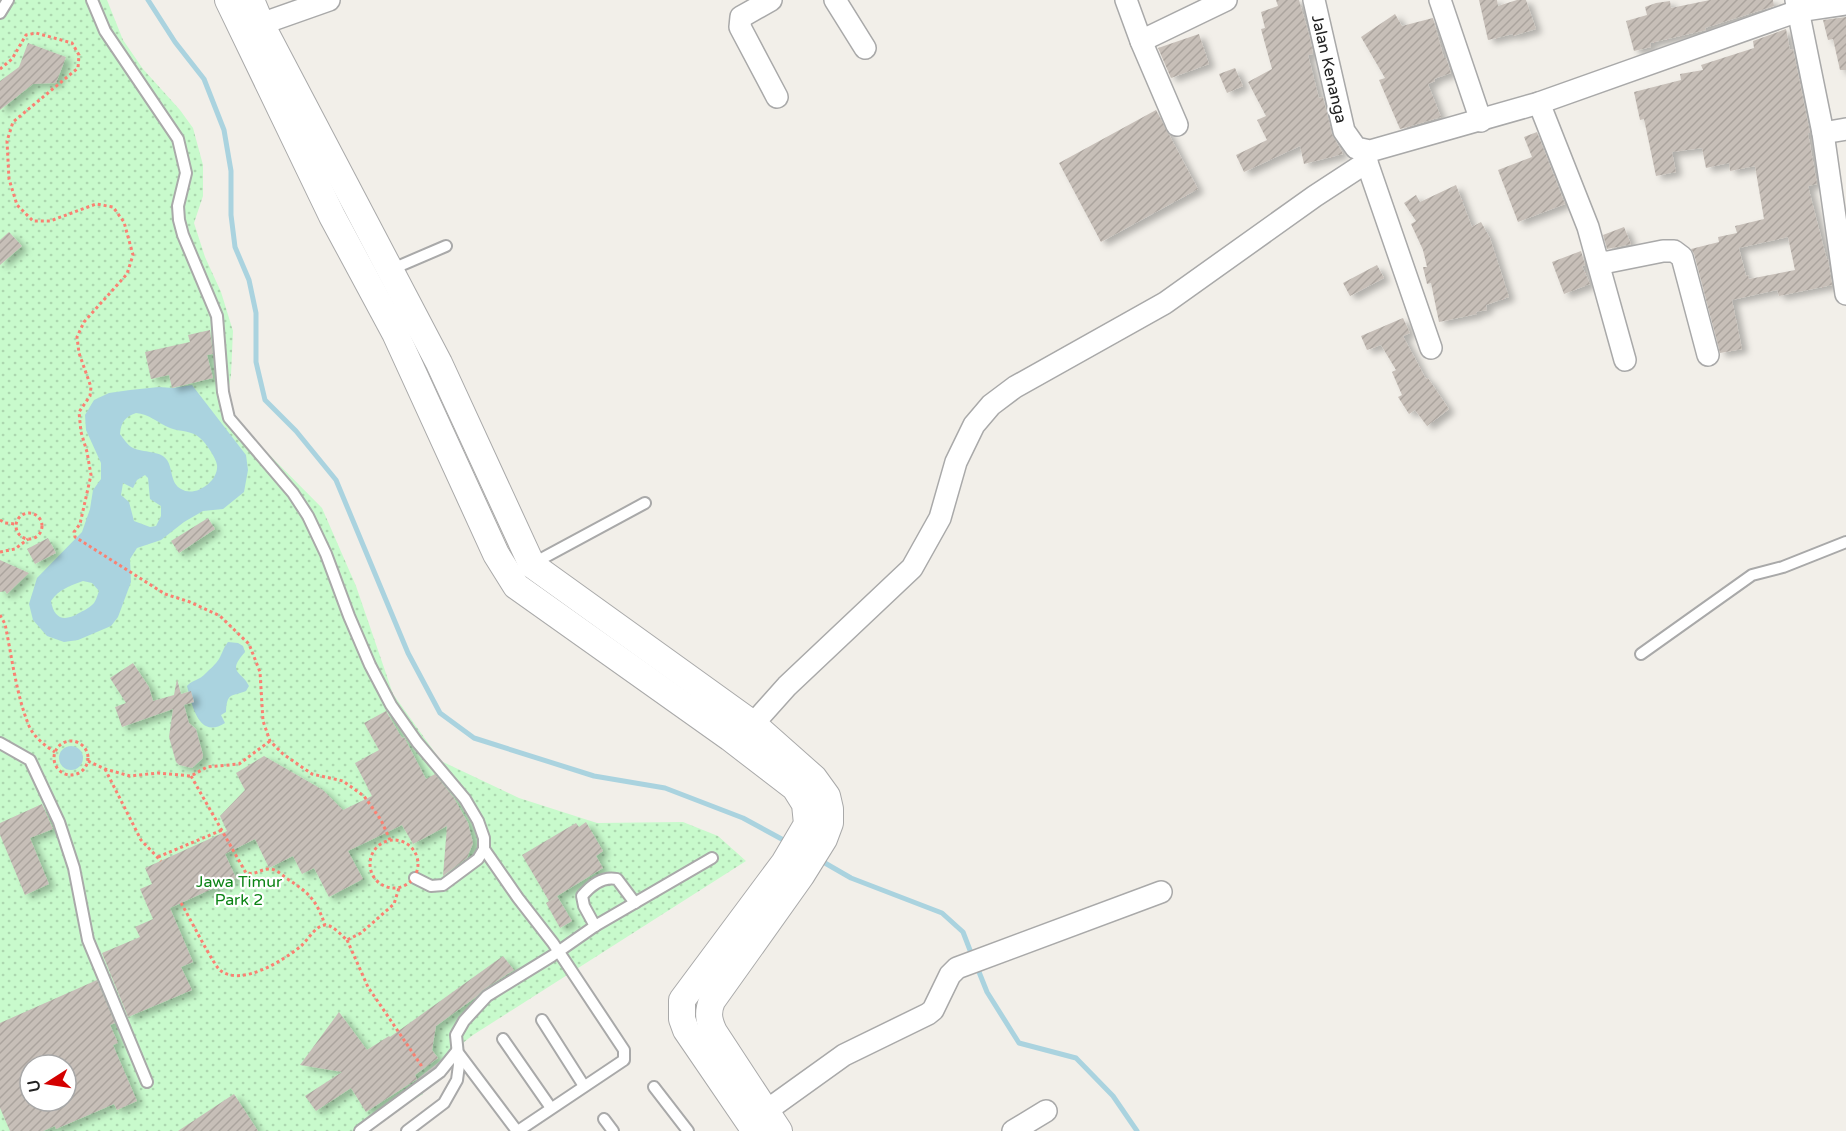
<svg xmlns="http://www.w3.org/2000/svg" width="1846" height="1131" font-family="'Varela Round',sans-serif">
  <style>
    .park { fill: url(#park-dots); fill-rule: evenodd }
    .water { fill: #aad3df; fill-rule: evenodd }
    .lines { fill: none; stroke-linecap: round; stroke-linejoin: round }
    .stream { stroke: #aad3df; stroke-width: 5 }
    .building { fill: url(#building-hatch); fill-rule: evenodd; filter: url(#shadow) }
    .service-casing { stroke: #a9a9a9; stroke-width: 14 }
    .minor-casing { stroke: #a9a9a9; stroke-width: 24 }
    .tertiary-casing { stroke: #a9a9a9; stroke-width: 28 }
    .path { stroke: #fa8072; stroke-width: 3; stroke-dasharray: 3 3; stroke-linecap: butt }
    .service { stroke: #fff; stroke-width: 10 }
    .minor { stroke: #fff; stroke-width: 21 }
    .tertiary { stroke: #fff; stroke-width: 26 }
    .labels { text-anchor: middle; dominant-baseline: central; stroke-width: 4.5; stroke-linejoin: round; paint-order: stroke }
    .street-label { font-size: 16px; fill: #222; stroke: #fff }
    .park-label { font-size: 16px; fill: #0c8416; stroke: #fff }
  </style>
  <defs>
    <pattern id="park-dots" width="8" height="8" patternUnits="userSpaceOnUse" patternTransform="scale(1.5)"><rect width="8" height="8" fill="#c8facc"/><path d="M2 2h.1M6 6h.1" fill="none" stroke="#acd6af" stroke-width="1.8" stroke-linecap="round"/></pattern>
    <pattern id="building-hatch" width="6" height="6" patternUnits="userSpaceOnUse" patternTransform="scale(1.5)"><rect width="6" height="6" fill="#c7bfb8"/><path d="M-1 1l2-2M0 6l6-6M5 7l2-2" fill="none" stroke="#aba49e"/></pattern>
    <filter id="shadow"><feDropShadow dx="6" dy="4" stdDeviation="3" flood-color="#0004"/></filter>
  </defs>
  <rect width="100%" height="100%" fill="#f2efe9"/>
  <!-- park -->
  <path class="park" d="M 0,0 L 107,0 L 123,40 L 143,69 L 180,110 L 193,128 L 203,165 L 203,196 L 194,223 L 205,257 L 221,292 L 233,331 L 231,375 L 227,399 L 240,425 L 322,508 L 356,586 L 393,694 L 441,761 L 519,798 L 597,823 L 683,822 L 718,836 L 746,861 L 473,1035 L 416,1080 L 423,1094 L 363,1131 L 0,1131 ZM 30,1065 L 66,1065 L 66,1101 L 30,1101 Z"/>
  <!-- water -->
  <g class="water">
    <path d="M 192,385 L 246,455 L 248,470 L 244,492 L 223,509 L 203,511 L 184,522 L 161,540 L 137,548 L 130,559 L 131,582 L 118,617 L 111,626 L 78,640 L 64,642 L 47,636 L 33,620 L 29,604 L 37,578 L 82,532 L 90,509 L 93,490 L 101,479 L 101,463 L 86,430 L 85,415 L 94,400 L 109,393 L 130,390 L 159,387 L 173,388 ZM 136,413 C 149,414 158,423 170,428 C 180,432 192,430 200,438 C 206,443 216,458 217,465 C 219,481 195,498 181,489 C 170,483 173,469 167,460 C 160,450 143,453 133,448 C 127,445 124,439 120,434 C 121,422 125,417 136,413 ZM 145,475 L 148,478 L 150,499 L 161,506 L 161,516 L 156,526 L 150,527 L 134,521 L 129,502 L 121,495 L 123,483 L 133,488 L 137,480 ZM 83,581 L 92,583 L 99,591 C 97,596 96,602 92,605 C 89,608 83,611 79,613 C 64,622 54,619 51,601 C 59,589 70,586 83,581 Z"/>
    <path d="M 228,642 L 238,643 L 243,646 L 245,652 C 226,673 242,671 249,686 L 246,691 C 231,697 227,692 226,712 L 221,715 L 225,723 C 198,740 192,704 187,686 C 193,679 199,681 206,673 C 210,669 216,664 219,659 C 223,652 223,648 228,642 Z"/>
    <circle cx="71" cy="758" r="12"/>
  </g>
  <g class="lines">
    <!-- stream -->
    <g class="stream">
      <path d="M 148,0 L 175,42 L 204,79 L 224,130 L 231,171 L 231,215 L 235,247 L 249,280 L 256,313 L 256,362 L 265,400 L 296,431 L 336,480 L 408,653 L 440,713 L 474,738 L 594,776 L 665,788 L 743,818 L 789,843"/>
      <path d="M 818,859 L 851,878 L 942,913 L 963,932 L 973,958"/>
      <path d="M 977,967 L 987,992 L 1019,1043 L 1076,1058 L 1113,1096 L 1137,1131"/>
    </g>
  </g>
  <!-- building -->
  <g class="building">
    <path d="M 1276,0 L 1299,0 L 1310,38 L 1313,54 L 1308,55 L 1319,98 L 1323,97 L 1332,134 L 1343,154 L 1304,164 L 1300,146 L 1244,172 L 1236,155 L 1267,140 L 1257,120 L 1266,116 L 1248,82 L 1272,69 L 1261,29 L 1265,28 L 1261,12 L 1278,6 Z"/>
    <path d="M 1479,0 L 1497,0 L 1498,6 L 1517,0 L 1526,0 L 1536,29 L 1513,36 L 1513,34 L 1488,40 Z"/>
    <path d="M 1710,0 L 1773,0 L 1774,6 L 1705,28 L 1706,30 L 1702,31 L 1650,43 L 1651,47 L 1634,51 L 1626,21 L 1647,15 L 1645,7 L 1656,3 L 1670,1 L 1671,8 Z"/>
    <path d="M 1395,14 L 1402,26 L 1433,18 L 1444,58 L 1446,58 L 1451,73 L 1434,79 L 1435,81 L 1428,84 L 1441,117 L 1400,129 L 1379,80 L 1385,78 L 1361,37 Z"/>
    <path d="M 1846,17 L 1846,70 L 1840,70 L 1833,39 L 1828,40 L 1823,20 Z"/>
    <path d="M 1786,29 L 1790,50 L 1793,49 L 1810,133 L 1808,133 L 1817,184 L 1808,186 L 1827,260 L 1828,259 L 1832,285 L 1779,296 L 1777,290 L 1732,300 L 1742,349 L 1720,353 L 1694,254 L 1691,249 L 1719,242 L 1718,237 L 1737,233 L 1735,226 L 1764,219 L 1755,166 L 1730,171 L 1729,163 L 1706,168 L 1702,148 L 1672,152 L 1676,172 L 1656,176 L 1644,119 L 1640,120 L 1634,92 L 1681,80 L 1680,74 L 1703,70 L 1701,65 L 1754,48 L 1753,41 ZM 1788,237 L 1795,270 L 1749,279 L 1748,275 L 1746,276 L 1739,248 Z"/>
    <path d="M 1199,34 L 1209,64 L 1171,78 L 1158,48 Z"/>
    <path d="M 28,43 L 66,57 L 56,83 L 33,84 L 0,110 L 0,81 L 19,67 Z"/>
    <path d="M 1235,68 L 1243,86 L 1227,93 L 1219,74 Z"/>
    <path d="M 1156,110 L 1198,189 L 1101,242 L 1059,163 Z"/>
    <path d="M 1537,132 L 1565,204 L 1518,222 L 1498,170 L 1532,157 L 1524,137 Z"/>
    <path d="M 1456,185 L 1472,227 L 1481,222 L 1490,238 L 1509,297 L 1486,305 L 1487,310 L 1476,312 L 1477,314 L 1439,322 L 1431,283 L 1427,284 L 1423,267 L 1427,267 L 1423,250 L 1411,224 L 1416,221 L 1404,203 L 1416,195 L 1420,202 Z"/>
    <path d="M 1624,227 L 1631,244 L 1607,249 L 1603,235 Z"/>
    <path d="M 9,232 L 22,246 L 0,265 L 0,240 Z"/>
    <path d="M 1581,251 L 1585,265 L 1582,266 L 1590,284 L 1564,294 L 1552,262 Z"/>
    <path d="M 1377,265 L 1384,278 L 1350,296 L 1343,283 Z"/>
    <path d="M 1403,318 L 1410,333 L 1403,336 L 1426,379 L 1428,378 L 1449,409 L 1427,426 L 1415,410 L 1409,414 L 1398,397 L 1402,395 L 1392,372 L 1396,370 L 1381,345 L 1367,350 L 1361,336 Z"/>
    <path d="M 210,330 L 213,354 L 207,355 L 213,378 L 172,388 L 169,375 L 151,379 L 145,352 L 190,342 L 188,335 Z"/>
    <path d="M 208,518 L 215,529 L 179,553 L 171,541 Z"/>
    <path d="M 48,538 L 56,553 L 35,564 L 27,549 Z"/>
    <path d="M 0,560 L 29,573 L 7,594 L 5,591 L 0,592 Z"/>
    <path d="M 133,663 L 149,687 L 153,701 L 174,695 L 177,679 L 181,694 L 191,691 L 194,702 L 184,705 L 189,723 L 196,729 L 203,755 L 202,759 L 192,768 L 179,765 L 176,762 L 169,737 L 173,709 L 122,727 L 115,707 L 126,703 L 110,678 Z"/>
    <path d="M 386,711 L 402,738 L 404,737 L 426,779 L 435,774 L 454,798 L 468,823 L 473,843 L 467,858 L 443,876 L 447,826 L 413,844 L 402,825 L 348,851 L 363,879 L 329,897 L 314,868 L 302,874 L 293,856 L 269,868 L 255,839 L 225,854 L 236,878 L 170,908 L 193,962 L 181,967 L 192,990 L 128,1017 L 102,953 L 140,937 L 135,927 L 153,919 L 140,889 L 152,884 L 145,868 L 227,831 L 220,816 L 245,790 L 236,773 L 264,756 L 323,790 L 343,810 L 372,796 L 355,763 L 379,750 L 364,723 Z"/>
    <path d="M 42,804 L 53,829 L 30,838 L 49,884 L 25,895 L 0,835 L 0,823 Z"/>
    <path d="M 586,822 L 603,851 L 596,856 L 603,868 L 549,901 L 522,855 L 576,823 L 579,827 Z"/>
    <path d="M 557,896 L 572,921 L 560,928 L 546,903 Z"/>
    <path d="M 503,956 L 514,970 L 483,990 L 476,997 L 436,1026 L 432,1050 L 438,1058 L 415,1075 L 417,1079 L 366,1112 L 351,1088 L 316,1111 L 305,1096 L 342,1072 L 300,1065 L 339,1012 L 367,1050 L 389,1036 L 390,1037 Z"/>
    <path d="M 97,980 L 115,1023 L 110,1025 L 118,1043 L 113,1045 L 137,1101 L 117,1110 L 114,1104 L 56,1129 L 55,1126 L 43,1131 L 10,1131 L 0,1108 L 0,1023 ZM 30,1065 L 66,1065 L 66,1101 L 30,1101 Z"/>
    <path d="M 234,1094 L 258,1131 L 178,1131 Z"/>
  </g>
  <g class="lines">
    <defs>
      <g id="service">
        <path d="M 92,0 L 105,31 L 178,139 L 186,173 L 178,206 L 179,220 L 183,235 L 217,316 L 223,392 L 229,418 L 293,493 L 308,516 L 326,554 L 349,616 L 370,665 L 391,705 L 417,742 L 465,799 L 478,821 L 484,838 L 484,849 L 478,859 L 443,885 L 431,886 L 415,878"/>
        <path d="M 0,13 L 8,0"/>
        <path d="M 390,270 L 446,246"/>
        <path d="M 532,564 L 645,503"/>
        <path d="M 1641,654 L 1752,575 L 1783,567 L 1846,542"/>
        <path d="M 0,743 L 30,760 L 59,822 L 74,868 L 88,940 L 147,1082"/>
        <path d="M 484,849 L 518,898 L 553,943 L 624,1050 L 624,1060 L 518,1131"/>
        <path d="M 595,926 L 584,906 L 582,896 C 591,885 603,876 617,879 L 635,903"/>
        <path d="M 542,1020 L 584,1086"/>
        <path d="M 503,1039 L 551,1108"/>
        <path d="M 459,1054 L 517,1131"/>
        <path d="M 654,1087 L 688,1131"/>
        <path d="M 604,1119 L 613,1131"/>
        <path d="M 360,1131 L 440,1072 L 457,1051"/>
        <path d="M 407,1131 L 444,1103 L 457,1080 L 459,1065 L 456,1035 L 464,1021 L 487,996 L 552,956 L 595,926 L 712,858"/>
      </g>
      <g id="minor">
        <path d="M 771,0 L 741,17 L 740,27 L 777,97"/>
        <path d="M 835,0 L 865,48"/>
        <path d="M 1126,0 L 1141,41 L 1226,0"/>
        <path d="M 1314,0 L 1344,131 L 1356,148 L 1370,151 L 1539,103 L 1798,11 L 1846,4"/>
        <path d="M 1440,0 L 1481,121"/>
        <path d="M 1796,0 L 1823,133 L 1846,294"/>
        <path d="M 261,24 L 329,0"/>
        <path d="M 1141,41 L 1177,125"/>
        <path d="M 1539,103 L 1588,227 L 1625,360"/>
        <path d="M 1823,133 L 1846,129"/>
        <path d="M 1363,151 L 1431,348"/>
        <path d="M 1599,262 L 1608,262 L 1663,251 L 1674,251 L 1682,257 L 1708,355"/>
        <path d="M 753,724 L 787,686 L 912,568 L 940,518 L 956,462 L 974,425 L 991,405 L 1015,387 L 1165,303 L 1315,196 L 1367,162"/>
        <path d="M 766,1111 L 844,1055 L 928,1014 L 933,1010 L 950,975 L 957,968 L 1161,892"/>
        <path d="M 1013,1131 L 1046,1111"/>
      </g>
      <g id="tertiary">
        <path d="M 228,0 L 332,216 L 395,333 L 496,554 L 516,586 L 730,738 L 795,788 L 805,804 L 807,824 L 784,863 L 682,1000 L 682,1019 L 686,1030 L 755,1131"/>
        <path d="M 251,0 L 261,24 L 439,363 L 532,565 L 753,724 L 814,778 L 827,796 L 830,809 L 830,823 L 824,839 L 801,876 L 712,1001 C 707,1013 709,1021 714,1032 L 779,1131"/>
      </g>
    </defs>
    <!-- service casing -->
    <use href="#service" class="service-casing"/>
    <!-- minor casing -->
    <use href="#minor" class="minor-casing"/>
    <!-- tertiary casing -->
    <use href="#tertiary" class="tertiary-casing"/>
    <!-- path -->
    <g class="path">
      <path d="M 0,69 L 12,59 L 26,35 L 36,33 L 72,43 L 79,55 L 78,68 L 13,122 L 7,141 L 9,179 L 17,205 L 33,221 L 50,221 L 96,204 L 113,207 L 124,222 L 133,255 L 127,274 L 84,322 L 77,337 L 79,353 L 91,387 L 90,396 L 79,412 L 81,432 L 87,452 L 91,475 L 80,524 L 74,532 L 75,537 L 165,594 L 190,602 L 220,616 L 249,644 L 260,672 L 263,721 L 270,741 L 283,754 L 312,774 L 343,781 L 364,796 L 381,820 L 390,840"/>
      <circle cx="29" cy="526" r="13"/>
      <path d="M 0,520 L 5,523 L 15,524"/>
      <path d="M 0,552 L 15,549 L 28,539"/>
      <path d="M 0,615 L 5,624 C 12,657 16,694 29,726 C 34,737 45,746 55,752"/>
      <circle cx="71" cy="758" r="17"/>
      <path d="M 88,761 L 105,769 L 130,776 L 158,773 L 191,776 L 207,767 L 239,764 L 270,741"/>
      <path d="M 105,769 L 141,840 L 161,861"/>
      <path d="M 191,776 L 246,873 C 257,875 260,869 269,869 C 276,869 281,874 286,878 C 309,893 316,899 325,925"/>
      <circle cx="394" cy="864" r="24"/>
      <path d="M 158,857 L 222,830"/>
      <path d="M 181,903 C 188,914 214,967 221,971 C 242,986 283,961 301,946 C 308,940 315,926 325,925 C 333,925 342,936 347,940 L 361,933 L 394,904 L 399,888"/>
      <path d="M 347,940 L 368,987 L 423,1068"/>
    </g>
    <!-- service -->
    <use href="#service" class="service"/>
    <!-- minor -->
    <use href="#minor" class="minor"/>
    <!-- tertiary -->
    <use href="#tertiary" class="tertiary"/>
  </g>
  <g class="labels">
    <!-- street labels -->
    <g class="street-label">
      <text transform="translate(1329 69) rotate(77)">Jalan Kenanga</text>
    </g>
    <!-- park labels -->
    <g class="park-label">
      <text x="239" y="882">Jawa Timur<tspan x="239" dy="18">Park 2</tspan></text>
    </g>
  </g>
  <!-- north arrow -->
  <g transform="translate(48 1083) rotate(258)"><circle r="28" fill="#ffffff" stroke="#a7a7a7" stroke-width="1.5"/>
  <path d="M0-4.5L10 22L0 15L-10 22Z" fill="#d40000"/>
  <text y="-9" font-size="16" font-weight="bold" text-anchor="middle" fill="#222222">U</text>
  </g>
</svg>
